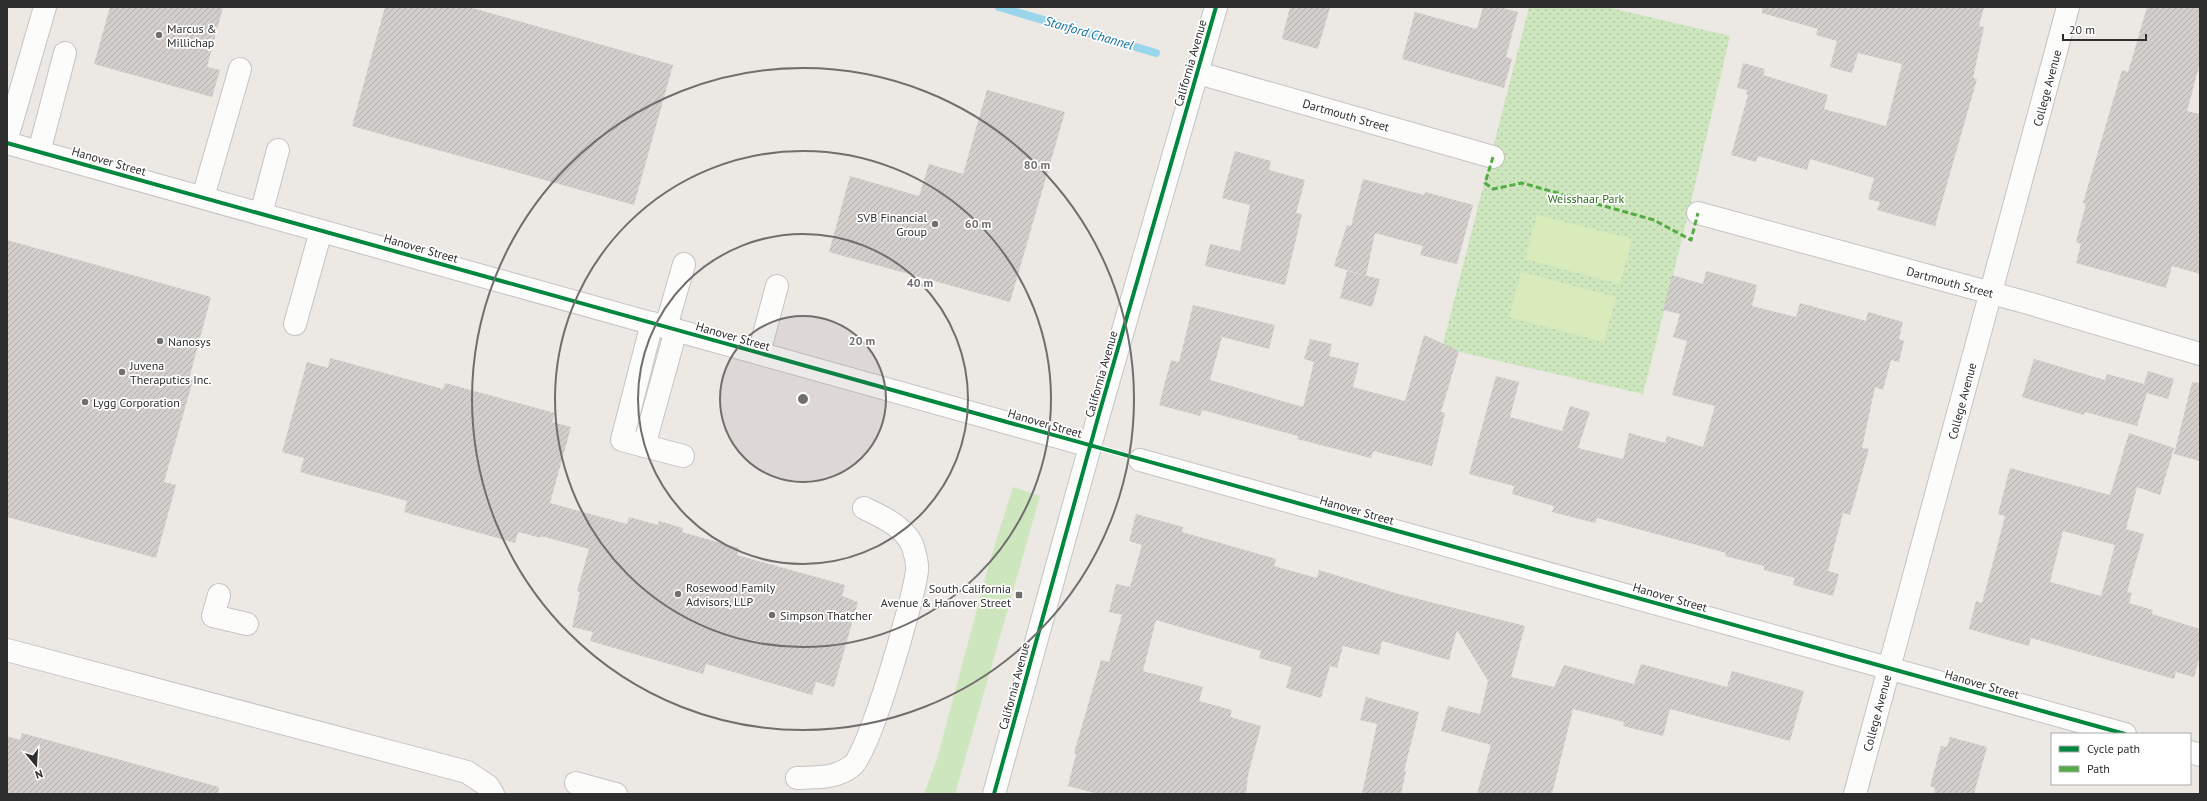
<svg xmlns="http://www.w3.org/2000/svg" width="2207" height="801" font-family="'PT Sans',sans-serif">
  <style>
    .grass { fill: #cee6be }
    .park { fill: url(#park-dots) }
    .pitch { fill: #d9eabb }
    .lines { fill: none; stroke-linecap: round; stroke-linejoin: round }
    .stream { stroke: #99d6ec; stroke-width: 8 }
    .building { fill: url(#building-hatch); fill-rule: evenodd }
    .minor-casing { stroke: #c5c4c5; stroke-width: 24 }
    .minor { stroke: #fcfcfb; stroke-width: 22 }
    .quiet { stroke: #54ab44; stroke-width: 3; stroke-dasharray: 6 3; stroke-linecap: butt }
    .cycleway-casing { stroke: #fff; stroke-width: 6 }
    .cycleway { stroke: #00873e; stroke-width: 4 }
    .ring { fill: none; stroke: #706f6e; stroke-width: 2 }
    .poi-dot { fill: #706f6e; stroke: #fff; stroke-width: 1.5 }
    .labels { text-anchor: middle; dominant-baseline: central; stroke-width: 3.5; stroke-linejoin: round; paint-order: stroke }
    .poi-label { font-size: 12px; fill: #2e2e2e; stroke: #fff; text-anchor: start }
    .street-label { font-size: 12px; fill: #2e2e2e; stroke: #fff }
    .park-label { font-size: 12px; fill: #2c6e1b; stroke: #fff }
    .water-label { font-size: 13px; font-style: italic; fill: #0d6fa3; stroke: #fff }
    .centre { fill: #706f6e; stroke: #fff; stroke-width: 2 }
    .ring-label { font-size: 12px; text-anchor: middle; font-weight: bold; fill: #706f6e; stroke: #fff; stroke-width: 3.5; stroke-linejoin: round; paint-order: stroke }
  </style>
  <defs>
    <pattern id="park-dots" width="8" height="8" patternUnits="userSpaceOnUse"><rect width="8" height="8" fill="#cee6be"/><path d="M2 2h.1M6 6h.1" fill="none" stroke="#b1c6a4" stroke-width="1.8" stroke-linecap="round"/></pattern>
    <pattern id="building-hatch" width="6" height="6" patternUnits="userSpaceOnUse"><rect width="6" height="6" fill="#d1cecb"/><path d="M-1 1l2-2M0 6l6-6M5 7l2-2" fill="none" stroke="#b4b1af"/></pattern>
  </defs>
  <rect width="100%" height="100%" fill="#ece8e4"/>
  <!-- grass -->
  <path class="grass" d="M 1013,487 L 1040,496 L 955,794 L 924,794 L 937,759 L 989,564 Z"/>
  <!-- park -->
  <path class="park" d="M 1529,7 L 1607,7 L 1730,36 L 1687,219 L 1643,394 L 1447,349 L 1448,346 L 1443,344 Z"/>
  <!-- pitch -->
  <g class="pitch">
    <path d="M 1537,215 L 1632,239 L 1620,284 L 1525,259 Z"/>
    <path d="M 1521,272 L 1616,297 L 1604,342 L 1509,317 Z"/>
  </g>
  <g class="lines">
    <!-- stream -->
    <path class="stream" d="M 999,7 L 1156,53"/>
  </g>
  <!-- building -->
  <g class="building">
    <path d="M 110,7 L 223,7 L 207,67 L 220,70 L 212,97 L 94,64 Z"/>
    <path d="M 385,7 L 469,7 L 673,65 L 634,205 L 352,126 Z"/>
    <path d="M 1290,7 L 1330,7 L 1318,49 L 1282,39 Z"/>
    <path d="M 1483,7 L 1499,7 L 1518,12 L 1506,57 L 1512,59 L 1504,88 L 1402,59 L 1415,12 L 1477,29 Z"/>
    <path d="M 1762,7 L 1984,7 L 1979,26 L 1984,27 L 1973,78 L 1977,79 L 1935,226 L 1877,210 L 1880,202 L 1868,199 L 1874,178 L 1810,159 L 1807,170 L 1758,156 L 1756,162 L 1731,155 L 1748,95 L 1746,94 L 1747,90 L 1737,88 L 1743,63 L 1765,69 L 1763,75 L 1828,95 L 1824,109 L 1886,126 L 1902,64 L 1858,53 L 1852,73 L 1830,67 L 1837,41 L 1816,35 L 1818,29 L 1762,13 Z"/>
    <path d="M 2147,7 L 2200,7 L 2200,63 L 2187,111 L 2200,114 L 2200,274 L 2172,266 L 2166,288 L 2076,263 L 2081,244 L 2076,242 L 2086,204 L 2083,203 L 2122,70 L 2128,72 Z"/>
    <path d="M 987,90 L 1065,112 L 1010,302 L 829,252 L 850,176 L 919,196 L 929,164 L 963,174 Z"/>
    <path d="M 1235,151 L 1271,161 L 1269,170 L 1305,180 L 1296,213 L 1302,214 L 1285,285 L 1205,266 L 1210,244 L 1240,251 L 1250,205 L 1222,198 Z"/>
    <path d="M 1363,179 L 1424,195 L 1425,192 L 1473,205 L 1457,264 L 1420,255 L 1423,246 L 1375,233 L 1366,276 L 1334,266 L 1347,225 L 1351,226 Z"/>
    <path d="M 7,240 L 211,297 L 189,379 L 193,380 L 164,482 L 176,485 L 156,558 L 7,517 Z"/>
    <path d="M 1347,271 L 1380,279 L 1372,307 L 1340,298 Z"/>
    <path d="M 1706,271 L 1757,285 L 1752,306 L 1796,317 L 1800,303 L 1866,321 L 1868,312 L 1903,322 L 1899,339 L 1904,341 L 1899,362 L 1891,360 L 1883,390 L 1875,387 L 1862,448 L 1869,449 L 1850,515 L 1843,513 L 1828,571 L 1839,574 L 1833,596 L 1793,585 L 1795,578 L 1764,570 L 1764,566 L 1725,556 L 1726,553 L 1597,518 L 1595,523 L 1552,512 L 1554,506 L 1512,494 L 1514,486 L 1469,474 L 1496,376 L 1519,382 L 1510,417 L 1562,431 L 1570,406 L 1590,412 L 1578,448 L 1623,459 L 1629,433 L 1665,443 L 1667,436 L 1703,447 L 1715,406 L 1672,395 L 1687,341 L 1673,337 L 1680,314 L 1663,310 L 1672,275 L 1703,284 Z"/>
    <path d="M 1193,305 L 1275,325 L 1269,349 L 1222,337 L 1210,380 L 1303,407 L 1314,362 L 1304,359 L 1310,339 L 1332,344 L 1329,356 L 1359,363 L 1353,387 L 1405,401 L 1424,335 L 1459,351 L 1441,412 L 1445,413 L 1432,466 L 1373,451 L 1371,458 L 1297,439 L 1298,436 L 1202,410 L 1200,416 L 1159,405 L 1171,360 L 1179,362 Z"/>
    <path d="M 330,358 L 443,389 L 445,383 L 555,413 L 552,422 L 571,427 L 550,503 L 627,524 L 629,517 L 658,525 L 659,521 L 683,528 L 682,532 L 739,548 L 737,555 L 845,585 L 842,596 L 858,602 L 834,687 L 816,682 L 812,695 L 706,664 L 703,674 L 590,641 L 593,632 L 572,627 L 580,592 L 577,591 L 589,549 L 541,536 L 541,538 L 518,532 L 515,543 L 404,512 L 407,501 L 300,472 L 304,458 L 282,452 L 307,362 L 328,368 Z"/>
    <path d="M 2034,359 L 2105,380 L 2107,374 L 2144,384 L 2148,371 L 2174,379 L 2168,399 L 2147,393 L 2137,426 L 2085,412 L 2084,415 L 2022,397 Z"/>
    <path d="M 2192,382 L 2200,383 L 2200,461 L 2174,454 Z"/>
    <path d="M 2129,433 L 2174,448 L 2160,495 L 2137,487 L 2126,529 L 2144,534 L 2127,592 L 2132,593 L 2129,603 L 2153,610 L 2152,614 L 2200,629 L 2200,656 L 2194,677 L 2176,672 L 2174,679 L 2031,638 L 2029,646 L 1969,629 L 1976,601 L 1982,603 L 1997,547 L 2005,516 L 1998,514 L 2010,468 L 2110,495 ZM 2063,531 L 2115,545 L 2101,596 L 2050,582 Z"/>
    <path d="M 1136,514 L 1183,527 L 1182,532 L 1276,559 L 1274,566 L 1317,578 L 1319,570 L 1395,593 L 1525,626 L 1511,677 L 1554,687 L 1564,665 L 1634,684 L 1641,664 L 1727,687 L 1732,671 L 1804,691 L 1790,741 L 1670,709 L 1663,736 L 1623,726 L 1624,722 L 1573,709 L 1552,794 L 1477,794 L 1491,745 L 1441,731 L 1448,706 L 1480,714 L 1488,681 L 1457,630 L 1449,660 L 1382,641 L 1379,655 L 1343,646 L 1337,668 L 1330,666 L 1321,698 L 1286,688 L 1292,667 L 1259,658 L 1261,651 L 1156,620 L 1143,671 L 1203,687 L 1199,701 L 1232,710 L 1230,717 L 1261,726 L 1248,775 L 1246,794 L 1098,794 L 1068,786 L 1076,754 L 1074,753 L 1101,660 L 1109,662 L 1122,615 L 1109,612 L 1116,584 L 1130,587 L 1142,545 L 1129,541 Z"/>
    <path d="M 1366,697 L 1419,712 L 1404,771 L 1406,771 L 1401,794 L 1362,794 L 1377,724 L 1360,720 Z"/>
    <path d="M 22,733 L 219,787 L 218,794 L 7,794 L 7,736 L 20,740 Z"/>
    <path d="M 1950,737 L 1987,747 L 1974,794 L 1934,794 L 1935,788 L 1930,786 L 1941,746 L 1947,747 Z"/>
  </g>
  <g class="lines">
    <defs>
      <g id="minor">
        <path d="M 1198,73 L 1493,157"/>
        <path d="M 7,138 L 45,7"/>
        <path d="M 7,143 L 1090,446"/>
        <path d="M 39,152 L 65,53"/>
        <path d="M 203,197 L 240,69"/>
        <path d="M 1698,213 L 2028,303 L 2200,354"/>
        <path d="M 261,214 L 278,150"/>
        <path d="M 652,323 L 622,440 L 683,456"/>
        <path d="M 295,324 L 321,231"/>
        <path d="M 666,327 L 684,264"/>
        <path d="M 759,353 L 777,286"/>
        <path d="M 644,446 L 676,330"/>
        <path d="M 1140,460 L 2125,734"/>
        <path d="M 219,595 L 213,616 L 247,624"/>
        <path d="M 7,650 L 467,772 L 488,786 L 493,794"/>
        <path d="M 2190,752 L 2200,755"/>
        <path d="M 797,778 C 817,777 835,779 852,766 C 869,755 914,598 917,571 C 918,564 914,550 912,544 C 903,526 881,516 864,508"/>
        <path d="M 576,783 L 616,794"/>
        <path d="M 994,794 L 1099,414 L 1216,7"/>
        <path d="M 1855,794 L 2068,7"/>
      </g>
    </defs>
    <!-- minor casing -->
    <use href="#minor" class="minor-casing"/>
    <!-- minor -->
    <use href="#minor" class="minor"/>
    <!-- quiet -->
    <path class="quiet" d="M 1493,157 L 1485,183 L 1493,189 L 1522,183 L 1654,220 L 1691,240 L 1698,213"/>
    <defs>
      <g id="cycleway">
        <path d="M 7,143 L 2125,734"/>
        <path d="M 994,794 L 1099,414 L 1216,7"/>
      </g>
    </defs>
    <!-- cycleway casing -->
    <use href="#cycleway" class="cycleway-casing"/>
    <!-- cycleway -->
    <use href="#cycleway" class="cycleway"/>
  </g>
  <!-- distance rings -->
  <circle cx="803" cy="399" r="83" fill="#706f6e" fill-opacity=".12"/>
  <g class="ring">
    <circle cx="803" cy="399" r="83"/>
    <circle cx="803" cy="399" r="165"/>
    <circle cx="803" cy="399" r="248"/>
    <circle cx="803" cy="399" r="331"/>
  </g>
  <!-- markers -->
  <g class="poi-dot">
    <circle cx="159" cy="35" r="4"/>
    <circle cx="935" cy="224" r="4"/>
    <circle cx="160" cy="341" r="4"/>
    <circle cx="122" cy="372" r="4"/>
    <circle cx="85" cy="402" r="4"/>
    <circle cx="678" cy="594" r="4"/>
    <rect x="1015" y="591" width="8" height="8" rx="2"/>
    <circle cx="772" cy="615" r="4"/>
  </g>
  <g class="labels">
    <!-- poi labels -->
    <g class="poi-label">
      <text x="167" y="28">Marcus &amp;<tspan x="167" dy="14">Millichap</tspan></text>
      <text x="927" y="217" text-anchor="end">SVB Financial<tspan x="927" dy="14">Group</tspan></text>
      <text x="168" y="341">Nanosys</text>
      <text x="130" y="365">Juvena<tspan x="130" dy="14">Theraputics Inc.</tspan></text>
      <text x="93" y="402">Lygg Corporation</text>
      <text x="686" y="587">Rosewood Family<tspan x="686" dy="14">Advisors, LLP</tspan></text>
      <text x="1011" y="588" text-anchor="end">South California<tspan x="1011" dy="14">Avenue &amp; Hanover Street</tspan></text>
      <text x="780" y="615">Simpson Thatcher</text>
    </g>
    <!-- street labels -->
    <g class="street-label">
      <text transform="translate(1190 63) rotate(-74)">California Avenue</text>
      <text transform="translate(2047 88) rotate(-75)">College Avenue</text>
      <text transform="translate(1346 115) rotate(16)">Dartmouth Street</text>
      <text transform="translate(109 161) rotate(16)">Hanover Street</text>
      <text transform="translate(421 248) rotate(16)">Hanover Street</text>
      <text transform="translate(1950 282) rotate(15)">Dartmouth Street</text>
      <text transform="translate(733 336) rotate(16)">Hanover Street</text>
      <text transform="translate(1101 374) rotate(-74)">California Avenue</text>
      <text transform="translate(1962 401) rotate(-75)">College Avenue</text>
      <text transform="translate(1045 423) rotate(16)">Hanover Street</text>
      <text transform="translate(1357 510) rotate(16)">Hanover Street</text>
      <text transform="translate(1670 597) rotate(16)">Hanover Street</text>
      <text transform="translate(1982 684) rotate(16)">Hanover Street</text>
      <text transform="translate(1014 686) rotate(-75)">California Avenue</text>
      <text transform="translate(1877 713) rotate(-75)">College Avenue</text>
    </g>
    <!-- park labels -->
    <g class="park-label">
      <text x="1586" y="198">Weisshaar Park</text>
    </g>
    <!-- water labels -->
    <g class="water-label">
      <text transform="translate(1089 33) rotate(16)">Stanford Channel</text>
    </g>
  </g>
  <circle cx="803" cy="399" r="6" class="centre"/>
  <g class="ring-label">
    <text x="1037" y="169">80 m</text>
    <text x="978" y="228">60 m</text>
    <text x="920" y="287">40 m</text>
    <text x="862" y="345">20 m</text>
  </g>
  <!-- border -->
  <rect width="2207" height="801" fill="none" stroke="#2e2e2e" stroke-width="16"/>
  <!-- legend -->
  <rect x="2051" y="733" width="140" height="52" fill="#ffffff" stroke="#ababab"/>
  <rect x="2059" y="746" width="20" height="6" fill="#00873e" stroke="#ababab"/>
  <text x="2087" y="753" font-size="12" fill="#2e2e2e">Cycle path</text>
  <rect x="2059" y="766" width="20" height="6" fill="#54ab44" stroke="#ababab"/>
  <text x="2087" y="773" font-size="12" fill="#2e2e2e">Path</text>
  <!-- north arrow -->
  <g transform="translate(36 765) rotate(162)" stroke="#ffffff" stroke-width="3" paint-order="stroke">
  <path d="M0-3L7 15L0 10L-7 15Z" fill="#2e2e2e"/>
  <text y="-6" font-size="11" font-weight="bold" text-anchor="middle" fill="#2e2e2e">N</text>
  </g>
  <!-- scale -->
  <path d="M2063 34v6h83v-6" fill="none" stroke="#2e2e2e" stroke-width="2"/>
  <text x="2069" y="34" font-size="12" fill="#2e2e2e" stroke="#ffffff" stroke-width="3" paint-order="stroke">20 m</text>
</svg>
